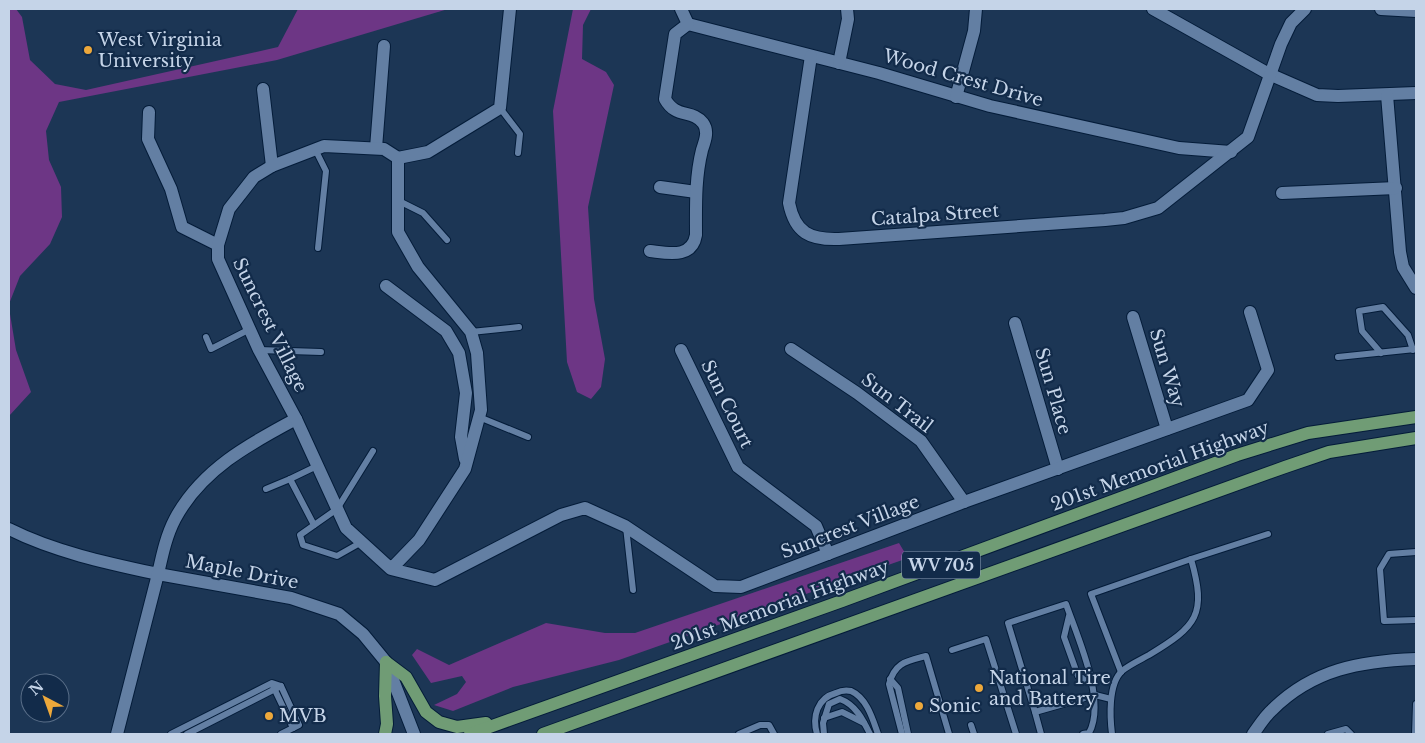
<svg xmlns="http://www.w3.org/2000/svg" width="1425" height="743" font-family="'Libre Baskerville',serif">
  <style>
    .green { fill: #6d3685 }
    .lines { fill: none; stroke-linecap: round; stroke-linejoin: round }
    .lane-casing { stroke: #041c39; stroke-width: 8 }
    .street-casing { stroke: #041c39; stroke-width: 14 }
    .primary-casing { stroke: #041c39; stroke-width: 14 }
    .lane { stroke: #637fa3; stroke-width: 6 }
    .street { stroke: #637fa3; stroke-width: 12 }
    .primary { stroke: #709c75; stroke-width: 12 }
    .poi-dot { fill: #eda83b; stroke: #122b4a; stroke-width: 2 }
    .labels { text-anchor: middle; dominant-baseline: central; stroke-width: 4.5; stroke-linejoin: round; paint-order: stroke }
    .shield { fill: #122b4a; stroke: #8fa1b9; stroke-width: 1 }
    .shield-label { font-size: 16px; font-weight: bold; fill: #c5d4e8 }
    .poi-label { font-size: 18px; fill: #c5d4e8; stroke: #122b4a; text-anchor: start }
    .street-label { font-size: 18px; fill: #c5d4e8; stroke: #122b4a }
  </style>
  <rect width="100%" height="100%" fill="#1c3655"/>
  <!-- green -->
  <g class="green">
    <path d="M 9,9 L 16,9 L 22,17 L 30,60 L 55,84 L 86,90 L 278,47 L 298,9 L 448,9 L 277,60 L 59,102 L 46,131 L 49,160 L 61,187 L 62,217 L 50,244 L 20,276 L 9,304 Z"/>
    <path d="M 573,9 L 591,9 L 583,25 L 582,59 L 606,72 L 614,85 L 588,207 L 594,299 L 605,359 L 601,387 L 591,399 L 577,392 L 567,362 L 553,111 Z"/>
    <path d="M 9,308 L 16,350 L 31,392 L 9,416 Z"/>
    <path d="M 899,543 L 908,558 L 619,660 L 513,687 L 453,711 L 434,705 L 457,694 L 466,682 L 462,676 L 431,683 L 412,655 L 417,649 L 449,665 L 546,623 L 605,633 L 635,633 Z"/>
  </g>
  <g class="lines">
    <defs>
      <g id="lane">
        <path d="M 500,108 L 520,134 L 518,153"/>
        <path d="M 315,149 L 326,171 L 318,248"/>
        <path d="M 399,201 L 423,213 L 447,240"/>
        <path d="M 471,332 L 519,327"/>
        <path d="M 206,337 L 211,349 L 250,329"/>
        <path d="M 259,350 L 321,352"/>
        <path d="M 1381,353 L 1362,331 L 1359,311 L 1383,307 L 1408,335 L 1413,350"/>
        <path d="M 1338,357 L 1415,349"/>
        <path d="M 479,417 L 528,437"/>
        <path d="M 266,489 L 290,479"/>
        <path d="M 314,525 L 290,479 L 317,466"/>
        <path d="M 626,527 L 633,590"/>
        <path d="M 360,543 L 337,556 L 303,545 L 300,535 L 337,509 L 373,451"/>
        <path d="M 1416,552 L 1389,554 L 1380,569 L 1384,621 L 1416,620"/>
        <path d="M 1069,616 L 1064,637 L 1078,676 L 1092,683"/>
        <path d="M 952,650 L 986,639 L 1016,734"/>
        <path d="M 1121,672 L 1091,594 L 1191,559"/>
        <path d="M 890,679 L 898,688 L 908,734"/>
        <path d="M 273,686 L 293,728"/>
        <path d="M 1035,712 L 1008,623 L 1066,604 C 1077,636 1107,701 1089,733 L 1083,734"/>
        <path d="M 824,718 L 842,712 L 864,723"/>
        <path d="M 971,725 L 974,734"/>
        <path d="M 171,734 L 272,683 L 281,686 L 299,725 L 281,734"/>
        <path d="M 187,734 L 281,686"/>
        <path d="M 739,734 L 760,725 L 769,725 L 774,734"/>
        <path d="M 817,734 C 812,717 817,698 836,693 C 840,691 846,690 851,691 C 867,698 873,720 878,734"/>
        <path d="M 824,734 L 823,723 L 829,704 L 840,699 C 856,705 863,720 870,734"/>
        <path d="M 902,734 L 889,684 C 895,662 907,661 926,656 L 949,734"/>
        <path d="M 1041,734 L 1035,712 L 1095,695 L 1111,699"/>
        <path d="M 1112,734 C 1110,718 1108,684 1122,671 C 1129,665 1140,660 1149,655 C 1197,626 1207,615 1191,559 L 1268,534"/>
        <path d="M 1328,734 L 1346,729 L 1351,734"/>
        <path d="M 1415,734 L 1416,704"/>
      </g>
      <g id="street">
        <path d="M 1153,9 L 1269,74 L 1317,95 L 1338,96 L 1416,93"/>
        <path d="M 1381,9 L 1416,11"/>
        <path d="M 688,24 L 879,73 L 990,106 L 1179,148 L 1231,152"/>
        <path d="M 811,56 L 789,203 C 795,233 810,240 839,239 L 1105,220 L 1124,218 L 1158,208 L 1248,137 L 1281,44 L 1291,23 L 1305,9"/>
        <path d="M 839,63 L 848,19 L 847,9"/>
        <path d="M 263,89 L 272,166"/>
        <path d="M 1387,95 L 1400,252 L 1403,267 L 1416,288"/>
        <path d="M 956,97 L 974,31 L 976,9"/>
        <path d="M 149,112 L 148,139 L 171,189 L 182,227 L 218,245"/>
        <path d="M 376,148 L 384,46"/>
        <path d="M 398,158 L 428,152 L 500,108 L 510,9"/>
        <path d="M 660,187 L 696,192"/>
        <path d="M 1282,193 L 1396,188"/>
        <path d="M 650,251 C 668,253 692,259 696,235 C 696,206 695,178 702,150 C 705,141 709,131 703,123 C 692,109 676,119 665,99 L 675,34 L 688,24 L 681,9"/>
        <path d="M 386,286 L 446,331 L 459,353 L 466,393 L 461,437 L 465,459"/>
        <path d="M 1133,317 L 1167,429"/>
        <path d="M 1015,323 L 1058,469"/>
        <path d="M 791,349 L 857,393 L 921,441 L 964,502"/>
        <path d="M 681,350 L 738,467 L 816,526 L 828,554"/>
        <path d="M 9,529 C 55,552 107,563 158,574 C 162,556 166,536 175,519 C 201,470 249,444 296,419"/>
        <path d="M 391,569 L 419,540 L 465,469 L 481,410 L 477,353 L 471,332 L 418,267 L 398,232 L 398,158 L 384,149 L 324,146 L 272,166 L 254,177 L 229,209 L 218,245 L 218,259 L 259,350 L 296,419 L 346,528 L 391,569 L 435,580 L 561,515 L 585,508 L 625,526 L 715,586 L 741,587 L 964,502 L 1248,400 L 1268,370 L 1250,312"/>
        <path d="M 117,734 L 158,574 L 291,598 L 339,614 L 363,634 L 386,662 L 414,734"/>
        <path d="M 1253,734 C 1259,726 1265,716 1272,710 C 1313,669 1361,661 1416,659"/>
      </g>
      <g id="primary">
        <path d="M 386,662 L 406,677 L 426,712 L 439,722 L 457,727 L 486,723"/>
        <path d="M 385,734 L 387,724 L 385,696 L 386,662"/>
        <path d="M 470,734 L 842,601 L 1237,455 L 1308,433 L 1416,417"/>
        <path d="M 543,734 L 1285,467 L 1329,452 L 1416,438"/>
      </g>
    </defs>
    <!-- lane casing -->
    <use href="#lane" class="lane-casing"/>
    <!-- street casing -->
    <use href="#street" class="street-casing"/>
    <!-- primary casing -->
    <use href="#primary" class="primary-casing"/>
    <!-- lane -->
    <use href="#lane" class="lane"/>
    <!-- street -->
    <use href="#street" class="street"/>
    <!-- primary -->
    <use href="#primary" class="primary"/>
  </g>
  <!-- markers -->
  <g class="poi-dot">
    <circle cx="88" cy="50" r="5"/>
    <circle cx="979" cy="688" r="5"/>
    <circle cx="919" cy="706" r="5"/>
    <circle cx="269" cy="716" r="5"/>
  </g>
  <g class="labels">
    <!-- shield labels -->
    <rect class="shield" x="902" y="551.5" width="78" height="27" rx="4"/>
    <g class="shield-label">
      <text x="941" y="565">WV 705</text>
    </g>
    <!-- poi labels -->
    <g class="poi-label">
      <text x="98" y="40">West Virginia<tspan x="98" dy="21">University</tspan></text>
      <text x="989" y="678">National Tire<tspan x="989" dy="21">and Battery</tspan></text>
      <text x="929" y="706">Sonic</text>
      <text x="279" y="716">MVB</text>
    </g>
    <!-- street labels -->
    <g class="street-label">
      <text transform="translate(963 78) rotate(16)">Wood Crest Drive</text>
      <text transform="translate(935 215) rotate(-4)">Catalpa Street</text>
      <text transform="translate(270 325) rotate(64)">Suncrest Village</text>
      <text transform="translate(1167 368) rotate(73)">Sun Way</text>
      <text transform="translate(1053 391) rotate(74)">Sun Place</text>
      <text transform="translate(897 403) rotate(38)">Sun Trail</text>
      <text transform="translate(727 404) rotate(64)">Sun Court</text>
      <text transform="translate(1160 466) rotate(-20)">201st Memorial Highway</text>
      <text transform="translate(850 527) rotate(-21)">Suncrest Village</text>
      <text transform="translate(242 572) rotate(11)">Maple Drive</text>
      <text transform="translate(780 605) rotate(-20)">201st Memorial Highway</text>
    </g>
  </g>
  <!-- border -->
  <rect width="1425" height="743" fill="none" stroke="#c5d4e8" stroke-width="20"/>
  <!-- north arrow -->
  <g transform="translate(45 698) rotate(319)"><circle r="24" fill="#122b4a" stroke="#5a6f89"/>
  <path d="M0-4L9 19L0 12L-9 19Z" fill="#eda83b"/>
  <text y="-8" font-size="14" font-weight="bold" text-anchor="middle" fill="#c5d4e8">N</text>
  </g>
</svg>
